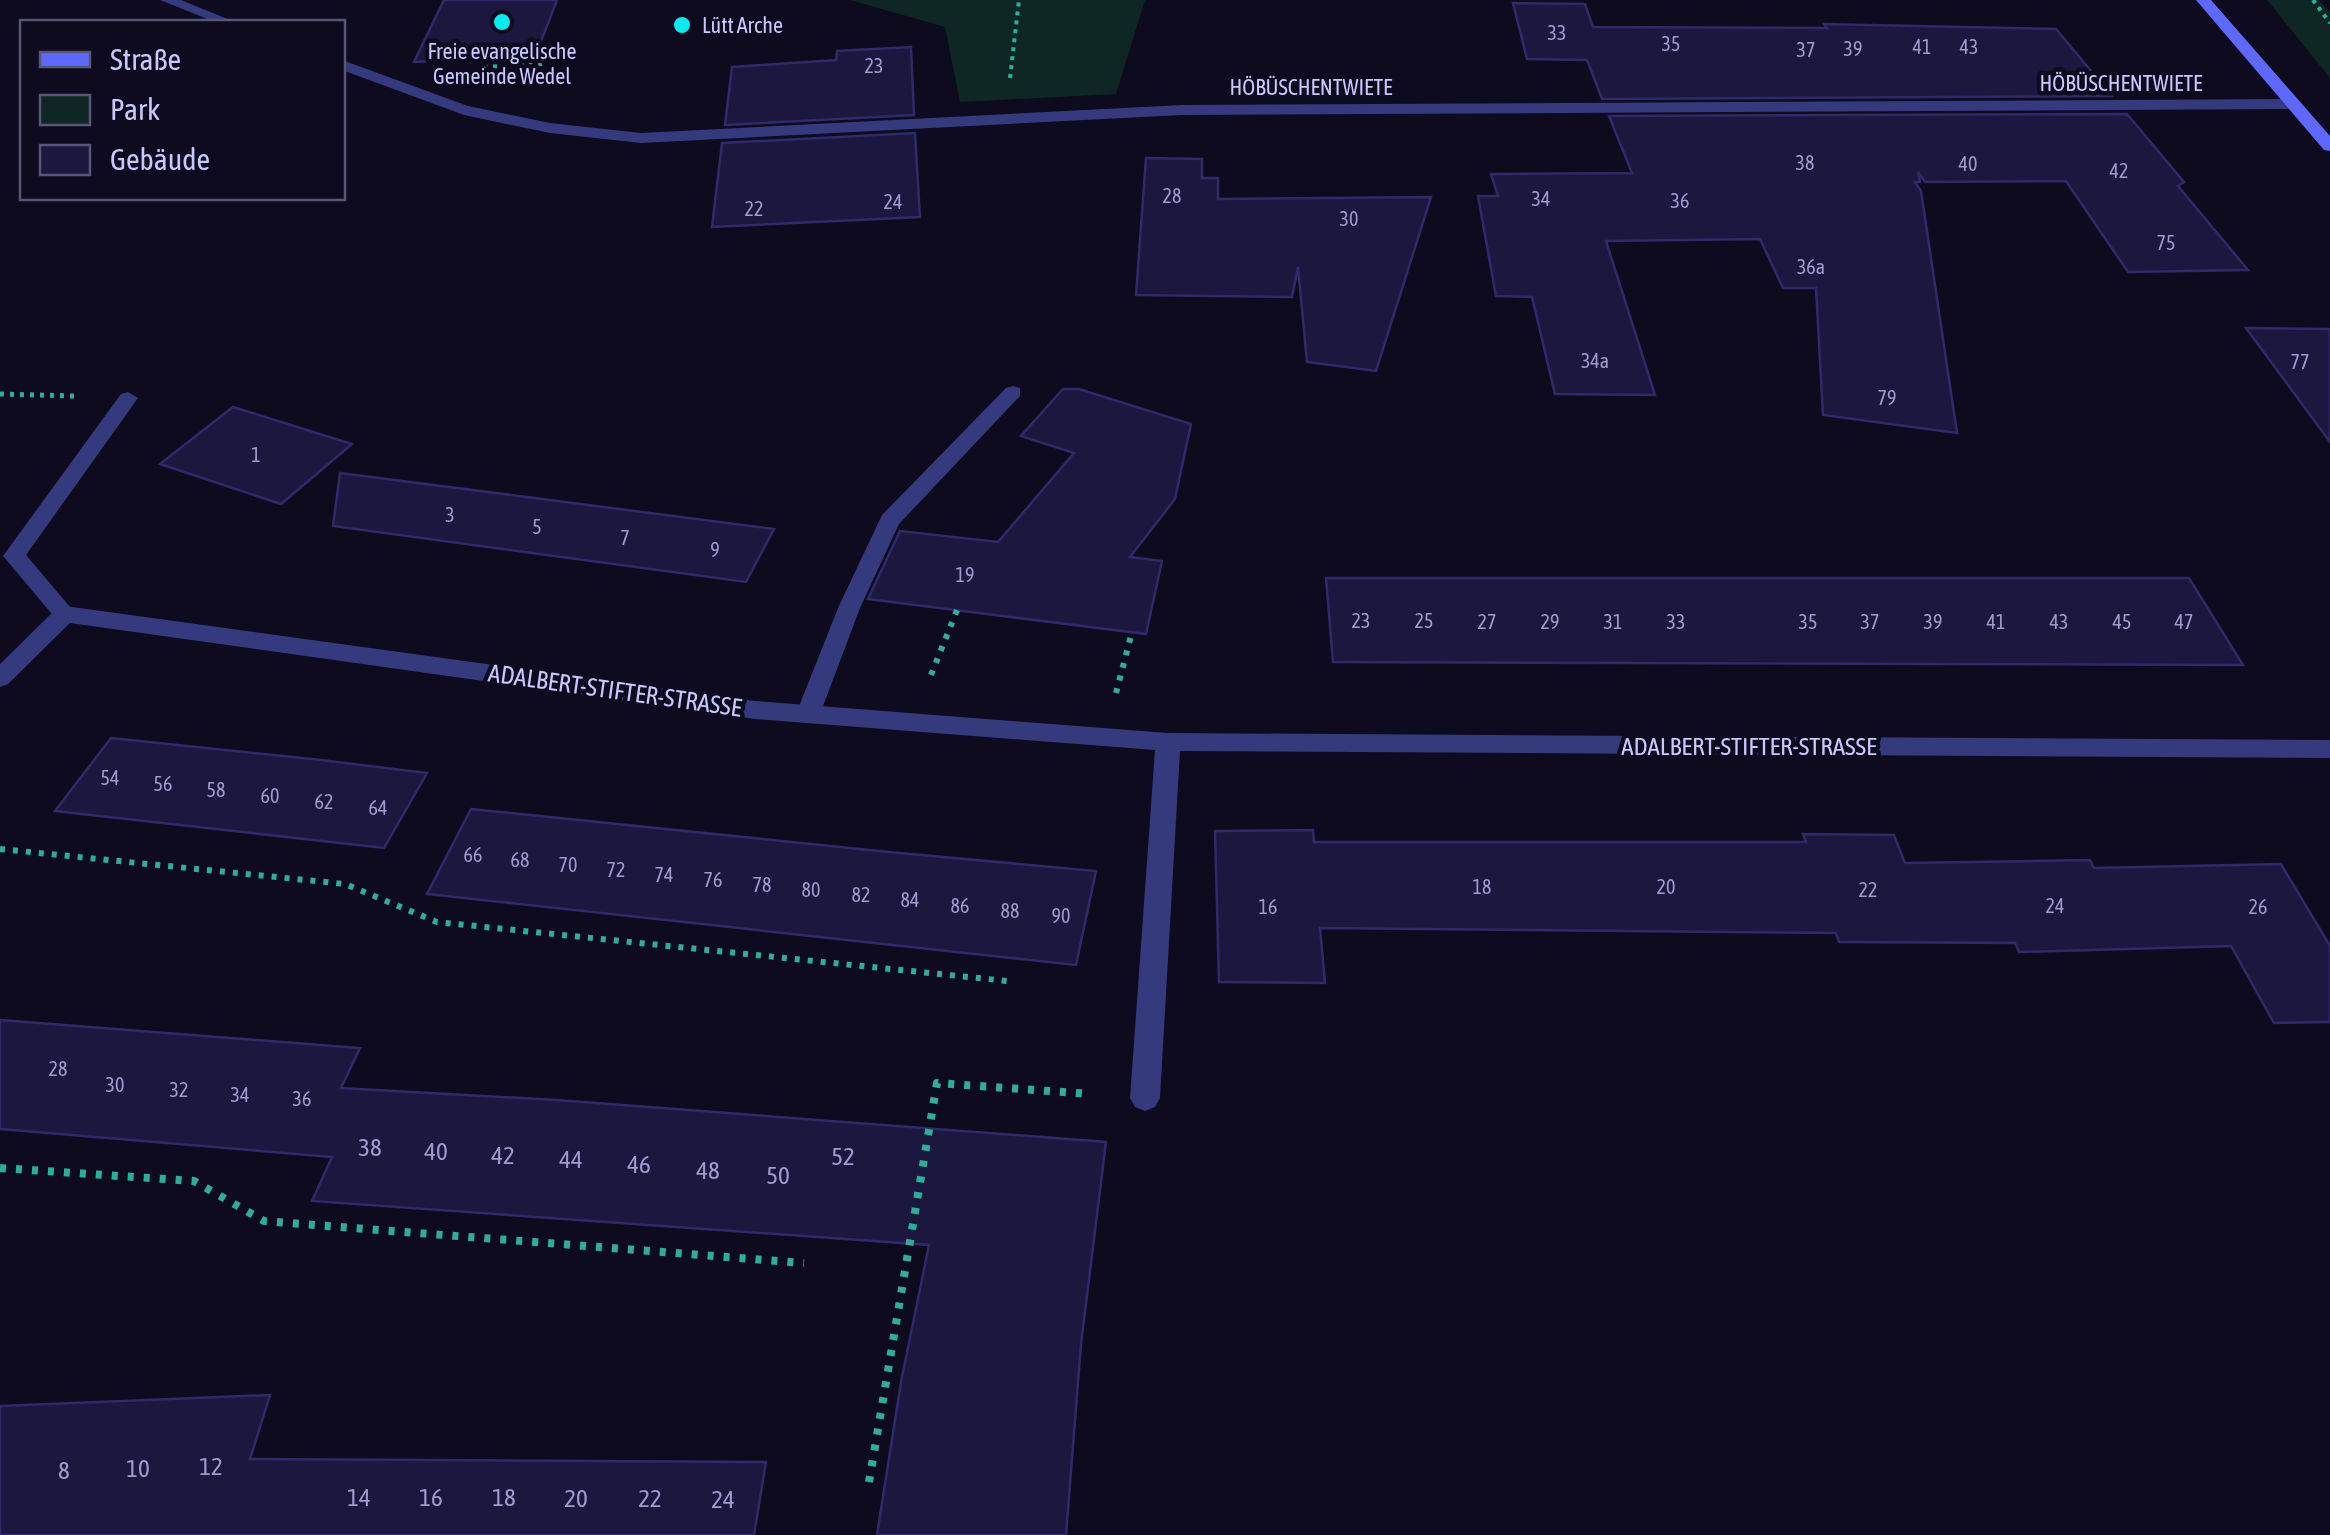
<svg xmlns="http://www.w3.org/2000/svg" width="2330" height="1535" font-family="'Asap Condensed',sans-serif">
  <style>
    .green { fill: #0e2724 }
    .building { fill: #1c173e; stroke: #30296a; stroke-width: 2.5 }
    .lines { fill: none; stroke-linecap: round; stroke-linejoin: round }
    .path-far3 { stroke: #2baf9c; stroke-width: 4; stroke-dasharray: 4 5; stroke-linecap: butt }
    .path-far2 { stroke: #2baf9c; stroke-width: 5; stroke-dasharray: 4 6; stroke-linecap: butt }
    .path-far1 { stroke: #2baf9c; stroke-width: 6; stroke-dasharray: 5 8; stroke-linecap: butt }
    .path { stroke: #2baf9c; stroke-width: 8; stroke-dasharray: 6 10; stroke-linecap: butt }
    .lane { fill: #35397d; fill-rule: evenodd }
    .street { fill: #35397d; fill-rule: evenodd }
    .secondary { fill: #5e68ff; fill-rule: evenodd }
    .poi-dot { fill: #00eef2; stroke: #0d0b1d; stroke-width: 4 }
    .labels { text-anchor: middle; dominant-baseline: central; stroke-width: 9; stroke-linejoin: round; paint-order: stroke }
    .number-label { font-size: 20px; fill: #9e9bcf }
    .far-poi-label { font-size: 22px; fill: #c9c7ff; stroke: #0d0b1d; text-anchor: start }
    .far-street-label { font-size: 22px; fill: #c9c7ff; stroke: #0d0b1d }
    .street-label { font-size: 25px; fill: #c9c7ff; stroke: #0d0b1d }
    .near-number-label { font-size: 25px; fill: #9e9bcf }
  </style>
  <rect width="100%" height="100%" fill="#0d0b1d"/>
  <!-- green -->
  <g class="green">
    <path d="M 850,0 L 1145,0 L 1116,94 L 960,102 L 945,27 Z"/>
    <path d="M 2267,0 L 2319,0 L 2330,12 L 2330,78 Z"/>
  </g>
  <!-- building -->
  <g class="building">
    <path d="M 444,0 L 557,0 L 535,57 L 414,62 Z"/>
    <path d="M 1513,3 L 1585,4 L 1593,27 L 1827,28 L 1824,24 L 2056,29 L 2112,96 L 1602,99 L 1587,60 L 1527,59 Z"/>
    <path d="M 911,47 L 914,115 L 725,125 L 732,67 L 836,60 L 837,51 Z"/>
    <path d="M 2127,114 L 2184,182 L 2178,186 L 2248,270 L 2128,272 L 2066,181 L 1925,182 L 1918,172 L 1920,182 L 1915,182 L 1921,191 L 1957,433 L 1823,415 L 1816,288 L 1783,288 L 1760,239 L 1606,241 L 1655,395 L 1555,394 L 1532,297 L 1496,296 L 1478,196 L 1498,196 L 1491,174 L 1632,173 L 1609,116 Z"/>
    <path d="M 915,133 L 920,217 L 712,227 L 722,143 Z"/>
    <path d="M 1146,158 L 1202,159 L 1202,178 L 1218,178 L 1218,199 L 1431,197 L 1376,371 L 1307,362 L 1298,267 L 1292,297 L 1136,295 Z"/>
    <path d="M 2246,328 L 2330,329 L 2330,442 Z"/>
    <path d="M 1063,389 L 1079,389 L 1191,424 L 1175,499 L 1130,557 L 1162,561 L 1146,634 L 868,599 L 900,531 L 998,542 L 1074,453 L 1021,436 Z"/>
    <path d="M 233,407 L 352,444 L 281,504 L 160,464 Z"/>
    <path d="M 340,473 L 511,495 L 774,529 L 746,582 L 333,526 Z"/>
    <path d="M 1326,578 L 2189,578 L 2243,665 L 1333,662 Z"/>
    <path d="M 111,738 L 321,760 L 427,773 L 384,848 L 55,811 Z"/>
    <path d="M 471,809 L 899,853 L 1096,871 L 1076,965 L 427,894 Z"/>
    <path d="M 1313,830 L 1314,842 L 1806,842 L 1803,834 L 1894,835 L 1905,863 L 2090,860 L 2094,868 L 2281,864 L 2330,946 L 2330,1022 L 2274,1023 L 2231,946 L 2019,952 L 2015,943 L 1839,942 L 1836,933 L 1320,928 L 1325,983 L 1219,982 L 1215,831 Z"/>
    <path d="M 0,1020 L 360,1048 L 341,1088 L 557,1100 L 1106,1142 L 1081,1344 L 1066,1535 L 877,1535 L 901,1382 L 929,1245 L 312,1201 L 332,1157 L 0,1129 Z"/>
    <path d="M 270,1395 L 250,1459 L 766,1462 L 754,1535 L 0,1535 L 0,1406 Z"/>
  </g>
  <g class="lines">
    <!-- path-far3 -->
    <g class="path-far3">
      <path d="M 2313,0 L 2330,23"/>
      <path d="M 484,67 L 543,64"/>
      <path d="M 1010,78 L 1019,0"/>
    </g>
    <!-- path-far2 -->
    <path class="path-far2" d="M 0,394 L 74,396"/>
    <!-- path-far1 -->
    <g class="path-far1">
      <path d="M 931,675 L 957,610"/>
      <path d="M 1116,693 L 1132,632"/>
      <path d="M 0,849 L 345,884 L 437,922 L 1007,981"/>
    </g>
    <!-- path -->
    <g class="path">
      <path d="M 0,1168 L 194,1181 L 264,1221 L 804,1263"/>
      <path d="M 869,1482 L 937,1083 L 1091,1094"/>
    </g>
    <!-- lane -->
    <g class="lane">
      <path d="M 1013,386 L 1020,388 L 1020,396 L 899,524 L 860,608 L 820,714 L 817,720 L 799,720 L 796,714 L 838,608 L 882,515 L 1006,388 Z"/>
      <path d="M 128,392 L 138,398 L 26,555 L 76,614 L 65,622 L 57,620 L 3,556 L 121,394 Z"/>
    </g>
    <!-- street -->
    <g class="street">
      <path d="M 160,0 L 181,0 L 235,22 L 215,22 Z"/>
      <path d="M 342,60 L 468,106 L 550,123 L 641,133 L 1182,105 L 2290,99 L 2298,104 L 2290,109 L 1182,115 L 641,143 L 550,133 L 464,115 L 342,70 Z"/>
      <path d="M 65,606 L 755,701 L 1168,733 L 2330,740 L 2330,758 L 1180,751 L 1160,1098 L 1155,1107 L 1145,1111 L 1135,1107 L 1130,1098 L 1155,750 L 755,719 L 70,623 L 8,684 L 0,687 L 0,664 L 57,608 Z"/>
    </g>
    <!-- secondary -->
    <path class="secondary" d="M 2196,0 L 2211,0 L 2330,136 L 2330,151 L 2324,150 Z"/>
  </g>
  <!-- markers -->
  <g class="poi-dot">
    <circle cx="502" cy="22" r="10"/>
    <circle cx="682" cy="25" r="10"/>
  </g>
  <g class="labels">
    <!-- number labels -->
    <g class="number-label">
      <text x="1557" y="32">33</text>
      <text x="1671" y="43">35</text>
      <text x="1922" y="46">41</text>
      <text x="1969" y="46">43</text>
      <text x="1853" y="48">39</text>
      <text x="1806" y="49">37</text>
      <text x="874" y="65">23</text>
      <text x="1805" y="162">38</text>
      <text x="1968" y="163">40</text>
      <text x="2119" y="170">42</text>
      <text x="1172" y="195">28</text>
      <text x="1541" y="198">34</text>
      <text x="1680" y="200">36</text>
      <text x="893" y="201">24</text>
      <text x="754" y="208">22</text>
      <text x="1349" y="218">30</text>
      <text x="2166" y="242">75</text>
      <text x="1811" y="266">36a</text>
      <text x="1595" y="360">34a</text>
      <text x="2300" y="361">77</text>
      <text x="1887" y="397">79</text>
      <text x="256" y="454">1</text>
      <text x="450" y="514">3</text>
      <text x="537" y="526">5</text>
      <text x="625" y="537">7</text>
      <text x="715" y="549">9</text>
      <text x="965" y="574">19</text>
      <text x="1361" y="620">23</text>
      <text x="1424" y="620">25</text>
      <text x="1487" y="621">27</text>
      <text x="1550" y="621">29</text>
      <text x="1613" y="621">31</text>
      <text x="1676" y="621">33</text>
      <text x="1808" y="621">35</text>
      <text x="1870" y="621">37</text>
      <text x="1933" y="621">39</text>
      <text x="1996" y="621">41</text>
      <text x="2059" y="621">43</text>
      <text x="2122" y="621">45</text>
      <text x="2184" y="621">47</text>
      <text x="110" y="777">54</text>
      <text x="163" y="783">56</text>
      <text x="216" y="789">58</text>
      <text x="270" y="795">60</text>
      <text x="324" y="801">62</text>
      <text x="378" y="807">64</text>
      <text x="473" y="854">66</text>
      <text x="520" y="859">68</text>
      <text x="568" y="864">70</text>
      <text x="616" y="869">72</text>
      <text x="664" y="874">74</text>
      <text x="713" y="879">76</text>
      <text x="762" y="884">78</text>
      <text x="1482" y="886">18</text>
      <text x="1666" y="886">20</text>
      <text x="811" y="889">80</text>
      <text x="1868" y="889">22</text>
      <text x="861" y="894">82</text>
      <text x="910" y="899">84</text>
      <text x="960" y="905">86</text>
      <text x="2055" y="905">24</text>
      <text x="1268" y="906">16</text>
      <text x="2258" y="906">26</text>
      <text x="1010" y="910">88</text>
      <text x="1061" y="915">90</text>
      <text x="58" y="1068">28</text>
      <text x="115" y="1084">30</text>
      <text x="179" y="1089">32</text>
      <text x="240" y="1094">34</text>
      <text x="302" y="1098">36</text>
    </g>
    <!-- far-poi labels -->
    <g class="far-poi-label">
      <text x="702" y="25">Lütt Arche</text>
      <text x="502" y="51" text-anchor="middle">Freie evangelische<tspan x="502" dy="25">Gemeinde Wedel</tspan></text>
    </g>
    <!-- far-street labels -->
    <g class="far-street-label">
      <text x="2121" y="83">HÖBÜSCHENTWIETE</text>
      <text x="1311" y="87">HÖBÜSCHENTWIETE</text>
    </g>
    <!-- street labels -->
    <g class="street-label">
      <text transform="translate(615 690) rotate(8)">ADALBERT-STIFTER-STRASSE</text>
      <text x="1749" y="746">ADALBERT-STIFTER-STRASSE</text>
    </g>
    <!-- near-number labels -->
    <g class="near-number-label">
      <text x="370" y="1147">38</text>
      <text x="436" y="1151">40</text>
      <text x="503" y="1155">42</text>
      <text x="843" y="1156">52</text>
      <text x="571" y="1159">44</text>
      <text x="639" y="1164">46</text>
      <text x="708" y="1170">48</text>
      <text x="778" y="1175">50</text>
      <text x="211" y="1466">12</text>
      <text x="138" y="1468">10</text>
      <text x="64" y="1470">8</text>
      <text x="359" y="1497">14</text>
      <text x="431" y="1497">16</text>
      <text x="504" y="1497">18</text>
      <text x="576" y="1498">20</text>
      <text x="650" y="1498">22</text>
      <text x="723" y="1499">24</text>
    </g>
  </g>
  <!-- legend -->
  <rect x="20" y="20" width="325" height="180" fill="#0d0b1d" stroke="#585677" stroke-width="2.5"/>
  <rect x="40" y="52" width="50" height="15" fill="#5e68ff" stroke="#585677" stroke-width="2.5"/>
  <text x="110" y="70" font-size="30" fill="#c9c7ff">Straße</text>
  <rect x="40" y="95" width="50" height="30" fill="#0e2724" stroke="#585677" stroke-width="2.5"/>
  <text x="110" y="120" font-size="30" fill="#c9c7ff">Park</text>
  <rect x="40" y="145" width="50" height="30" fill="#1c173e" stroke="#585677" stroke-width="2.5"/>
  <text x="110" y="170" font-size="30" fill="#c9c7ff">Gebäude</text>
</svg>
